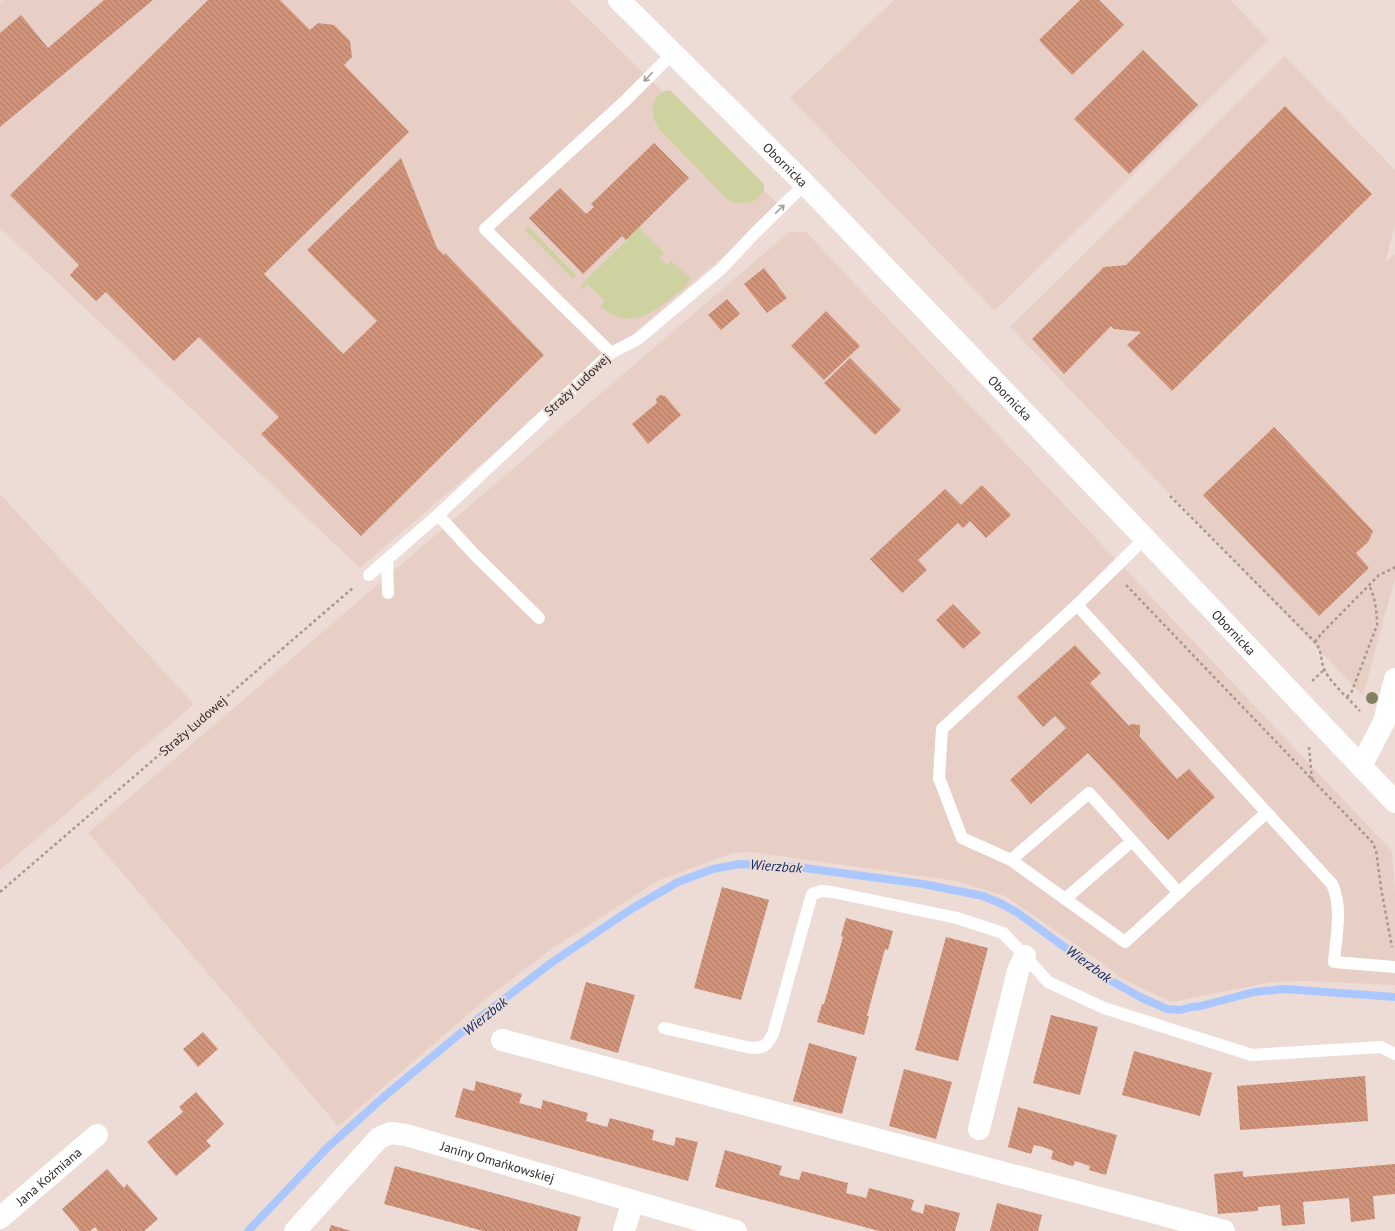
<svg xmlns="http://www.w3.org/2000/svg" width="1395" height="1231" font-family="'PT Sans',sans-serif">
  <style>
    .built { fill: #e8cfc6 }
    .green { fill: #ced2a1 }
    .lines { fill: none; stroke-linecap: round; stroke-linejoin: round }
    .stream { stroke: #aac7ff; stroke-width: 8 }
    .building { fill: url(#building-back-hatch) }
    .path { stroke: #a59892; stroke-width: 2.5; stroke-dasharray: 3 3; stroke-linecap: butt }
    .service { stroke: #fff; stroke-width: 12 }
    .minor { stroke: #fff; stroke-width: 22 }
    .tertiary { stroke: #fff; stroke-width: 22 }
    .secondary { stroke: #fff; stroke-width: 22 }
    .tree { fill: #868060 }
    .oneway { stroke: #a2a09e }
    .labels { text-anchor: middle; dominant-baseline: central; stroke-width: 4; stroke-linejoin: round; paint-order: stroke }
    .street-label { font-size: 13px; fill: #312b28; stroke: #eddcd5 }
    .water-label { font-size: 14px; font-style: italic; fill: #0f2b6a; stroke: #eddcd5 }
  </style>
  <defs>
    <pattern id="building-back-hatch" width="6" height="6" patternUnits="userSpaceOnUse"><rect width="6" height="6" fill="#d29379"/><path d="M-1 5l2 2M0 0l6 6M5-1l2 2" fill="none" stroke="#ab7863"/></pattern>
  </defs>
  <rect width="100%" height="100%" fill="#eddcd5"/>
  <!-- built -->
  <g class="built">
    <path d="M 3,0 L 569,0 L 781,207 L 360,568 L 0,228 L 0,3 Z"/>
    <path d="M 894,0 L 1230,0 L 1269,40 L 995,311 L 790,98 Z"/>
    <path d="M 1285,56 L 1395,170 L 1395,224 L 1385,263 L 1395,254 L 1395,578 L 1363,696 L 1010,327 Z"/>
    <path d="M 789,232 L 806,232 L 1392,851 L 1395,894 L 1395,985 L 1305,981 L 1272,982 L 1171,1002 L 1121,978 L 1098,960 L 1005,896 L 956,881 L 751,852 L 733,853 L 657,881 L 552,949 L 486,999 L 338,1126 L 88,833 Z"/>
    <path d="M 0,494 L 194,704 L 0,870 Z"/>
  </g>
  <!-- green -->
  <g class="green">
    <path d="M 670,90 L 764,184 L 764,190 L 758,199 C 748,204 739,205 728,200 L 659,129 C 649,115 650,93 670,90 Z"/>
    <path d="M 528,226 L 576,275 L 573,279 L 524,229 Z"/>
    <path d="M 639,228 L 664,253 L 659,258 L 667,265 L 671,261 L 690,278 L 687,285 C 661,306 633,336 600,306 L 605,301 L 587,284 L 583,289 L 580,286 Z"/>
  </g>
  <g class="lines">
    <!-- stream -->
    <path class="stream" d="M 248,1231 L 328,1147 L 386,1095 L 474,1022 L 551,963 L 633,908 L 678,882 L 713,869 L 740,864 L 797,867 L 923,884 L 983,896 L 1002,904 L 1018,913 L 1108,979 L 1142,998 L 1167,1009 L 1180,1010 L 1191,1007 L 1201,1006 L 1254,992 L 1285,989 L 1395,997"/>
  </g>
  <!-- building -->
  <g class="building">
    <path d="M 104,0 L 153,0 L 0,127 L 0,33 L 21,15 L 48,48 Z"/>
    <path d="M 208,0 L 280,0 L 310,30 L 318,23 L 334,25 L 350,41 L 352,57 L 344,65 L 409,132 L 264,274 L 343,354 L 377,321 L 307,250 L 401,158 L 437,248 L 444,255 L 445,253 L 544,355 L 361,536 L 261,434 L 279,417 L 199,337 L 174,361 L 106,292 L 96,301 L 70,275 L 79,265 L 10,195 Z"/>
    <path d="M 1080,0 L 1099,0 L 1124,25 L 1072,75 L 1039,40 Z"/>
    <path d="M 1143,50 L 1198,105 L 1129,174 L 1074,119 Z"/>
    <path d="M 1285,106 L 1372,194 L 1172,391 L 1127,345 L 1141,332 L 1114,329 L 1111,326 L 1064,374 L 1032,339 L 1104,267 L 1126,265 Z"/>
    <path d="M 654,143 L 689,178 L 626,240 L 622,236 L 583,274 L 529,218 L 560,188 L 586,214 L 594,207 L 591,204 Z"/>
    <path d="M 764,268 L 787,298 L 767,313 L 744,284 Z"/>
    <path d="M 727,299 L 740,314 L 721,330 L 708,315 Z"/>
    <path d="M 826,311 L 860,346 L 824,380 L 791,346 Z"/>
    <path d="M 850,358 L 901,410 L 875,435 L 824,383 Z"/>
    <path d="M 660,395 L 665,396 L 681,415 L 648,444 L 632,424 L 657,403 L 656,399 Z"/>
    <path d="M 1274,427 L 1373,531 L 1368,542 L 1356,553 L 1369,568 L 1319,616 L 1203,495 Z"/>
    <path d="M 982,485 L 1011,515 L 986,538 L 970,521 L 963,528 L 958,523 L 918,560 L 927,570 L 902,593 L 870,559 L 945,489 L 961,505 Z"/>
    <path d="M 953,604 L 981,633 L 963,649 L 936,620 Z"/>
    <path d="M 1075,645 L 1101,673 L 1090,683 L 1129,726 L 1131,724 L 1140,725 L 1140,735 L 1139,736 L 1177,779 L 1189,769 L 1215,797 L 1168,840 L 1088,753 L 1031,804 L 1010,780 L 1066,728 L 1055,716 L 1043,727 L 1017,697 Z"/>
    <path d="M 722,887 L 769,900 L 741,1000 L 694,988 Z"/>
    <path d="M 846,918 L 893,931 L 888,950 L 885,949 L 867,1016 L 869,1016 L 864,1035 L 817,1022 L 822,1004 L 824,1004 L 843,937 L 841,936 Z"/>
    <path d="M 946,937 L 988,948 L 958,1061 L 915,1050 Z"/>
    <path d="M 586,982 L 635,995 L 618,1053 L 570,1039 Z"/>
    <path d="M 1051,1015 L 1098,1027 L 1080,1095 L 1033,1083 Z"/>
    <path d="M 203,1032 L 218,1049 L 198,1067 L 183,1049 Z"/>
    <path d="M 809,1043 L 857,1057 L 842,1114 L 793,1101 Z"/>
    <path d="M 1134,1051 L 1212,1073 L 1200,1116 L 1122,1095 Z"/>
    <path d="M 904,1069 L 952,1082 L 936,1139 L 889,1126 Z"/>
    <path d="M 1365,1076 L 1368,1121 L 1240,1130 L 1237,1086 Z"/>
    <path d="M 476,1081 L 522,1094 L 519,1103 L 541,1109 L 543,1100 L 588,1113 L 586,1121 L 607,1127 L 610,1118 L 654,1130 L 652,1140 L 674,1146 L 676,1137 L 698,1142 L 688,1181 L 455,1117 L 463,1088 L 474,1091 Z"/>
    <path d="M 196,1092 L 224,1124 L 206,1141 L 211,1146 L 176,1176 L 147,1142 L 183,1112 L 179,1107 Z"/>
    <path d="M 1018,1107 L 1117,1135 L 1106,1175 L 1089,1170 L 1090,1166 L 1075,1161 L 1074,1165 L 1072,1166 L 1051,1159 L 1053,1151 L 1043,1147 L 1034,1145 L 1031,1154 L 1008,1147 Z"/>
    <path d="M 725,1150 L 782,1166 L 779,1175 L 790,1178 L 799,1180 L 802,1171 L 848,1183 L 846,1193 L 866,1198 L 869,1188 L 914,1200 L 911,1210 L 923,1214 L 925,1204 L 960,1213 L 955,1231 L 879,1231 L 715,1187 Z"/>
    <path d="M 1395,1164 L 1395,1194 L 1373,1196 L 1375,1219 L 1351,1222 L 1349,1198 L 1303,1202 L 1305,1224 L 1282,1226 L 1280,1205 L 1258,1207 L 1258,1211 L 1256,1211 L 1218,1214 L 1214,1174 L 1243,1171 L 1243,1177 Z"/>
    <path d="M 395,1166 L 581,1217 L 577,1231 L 483,1231 L 384,1204 Z"/>
    <path d="M 107,1169 L 124,1188 L 127,1184 L 158,1219 L 144,1231 L 98,1231 L 95,1227 L 90,1231 L 80,1231 L 62,1209 Z"/>
    <path d="M 997,1203 L 1042,1215 L 1038,1231 L 990,1231 Z"/>
    <path d="M 331,1225 L 351,1231 L 329,1231 Z"/>
  </g>
  <g class="lines">
    <!-- path -->
    <g class="path">
      <path d="M 1170,496 L 1315,642 C 1323,652 1320,661 1325,671 C 1331,683 1350,700 1360,711"/>
      <path d="M 1126,585 L 1372,842 L 1376,850 L 1381,888 L 1392,947"/>
      <path d="M 1315,642 L 1321,634 L 1379,575 L 1394,568 L 1395,564"/>
      <path d="M 1312,681 L 1324,670"/>
      <path d="M 1347,697 L 1352,691 L 1377,625 C 1377,612 1375,597 1369,585"/>
      <path d="M 1309,747 L 1312,780"/>
      <path d="M 0,892 L 354,587"/>
    </g>
    <!-- service -->
    <g class="service">
      <path d="M 611,353 L 485,229 L 624,102 L 673,53"/>
      <path d="M 438,515 L 475,555 L 539,618"/>
      <path d="M 1145,538 L 1077,605 L 1332,884 C 1343,908 1336,936 1334,962 L 1395,967"/>
      <path d="M 387,560 L 388,593"/>
      <path d="M 369,575 L 438,515 L 611,353 L 638,339 L 721,269 L 754,234 L 805,184"/>
      <path d="M 1077,605 L 942,729 L 939,778 L 962,838 L 1011,860 L 1125,942 L 1266,813"/>
      <path d="M 1011,860 L 1089,793 L 1179,893"/>
      <path d="M 1065,899 L 1132,841"/>
      <path d="M 664,1028 L 751,1048 C 765,1048 766,1046 773,1034 L 812,894 L 821,891 L 832,892 L 957,918 L 1003,933 L 1025,956 L 1048,982 L 1104,1008 L 1252,1055 L 1381,1047 L 1395,1054"/>
    </g>
    <!-- minor -->
    <g class="minor">
      <path d="M 502,1040 L 1224,1231"/>
      <path d="M 979,1129 L 1018,971 L 1025,956"/>
      <path id="s1" d="M 0,1218 L 97,1135"/>
      <path id="s2" d="M 295,1231 L 379,1138 L 391,1133 L 406,1135 L 736,1231"/>
      <path d="M 624,1231 L 633,1201"/>
    </g>
    <!-- tertiary -->
    <path class="tertiary" d="M 1361,766 L 1384,722 L 1395,679"/>
    <!-- secondary -->
    <path class="secondary" id="s3" d="M 619,0 L 805,184 L 1136,529 L 1395,802"/>
  </g>
  <!-- trees -->
  <circle class="tree" cx="1372" cy="698" r="6"/>
  <!-- one-way arrows -->
  <defs><path id="oneway-shaft" d="M-6 0H5M1.5-3L5.5 0L1.5 3" fill="none" stroke-width="1.6" stroke-linecap="round" stroke-linejoin="round"/></defs>
  <g class="oneway">
    <use href="#oneway-shaft" transform="translate(648 77) rotate(134)"/>
    <use href="#oneway-shaft" transform="translate(780 209) rotate(-44)"/>
  </g>
  <g class="labels">
    <!-- street labels -->
    <g class="street-label">
      <text stroke="none"><textPath href="#s3" startOffset="234">Obornicka</textPath></text>
      <text transform="translate(577 385) rotate(-43)">Straży Ludowej</text>
      <text stroke="none"><textPath href="#s3" startOffset="558">Obornicka</textPath></text>
      <text stroke="none"><textPath href="#s3" startOffset="882">Obornicka</textPath></text>
      <text transform="translate(193 726) rotate(-41)">Straży Ludowej</text>
      <text stroke="none"><textPath href="#s2" startOffset="249">Janiny Omańkowskiej</textPath></text>
      <text stroke="none"><textPath href="#s1" startOffset="64">Jana Koźmiana</textPath></text>
    </g>
    <!-- water labels -->
    <g class="water-label">
      <text transform="translate(776 866) rotate(4)">Wierzbak</text>
      <text transform="translate(1089 964) rotate(36)">Wierzbak</text>
      <text transform="translate(485 1016) rotate(-39)">Wierzbak</text>
    </g>
  </g>
</svg>
